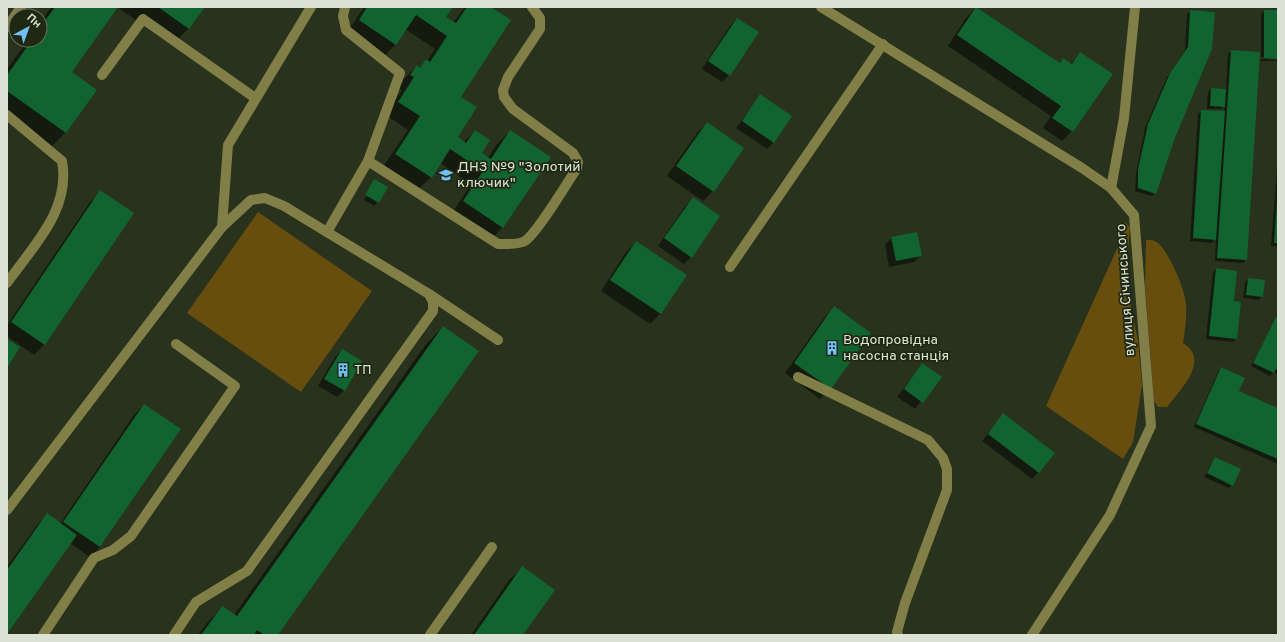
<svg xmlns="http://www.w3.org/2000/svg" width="1285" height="642" font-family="Overpass,sans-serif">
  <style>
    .green { fill: #674e0e }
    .shadow { fill: #0007 }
    .building { fill: #116330 }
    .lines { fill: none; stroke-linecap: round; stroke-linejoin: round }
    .minor { stroke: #817f47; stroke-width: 10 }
    .labels { text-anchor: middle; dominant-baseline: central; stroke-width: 3.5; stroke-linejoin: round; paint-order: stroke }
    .poi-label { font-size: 14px; fill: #dce3d5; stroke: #1e2812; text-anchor: start }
    .street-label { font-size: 14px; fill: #dce3d5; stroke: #1e2812 }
  </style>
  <rect width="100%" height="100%" fill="#28321c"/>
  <!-- green -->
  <g class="green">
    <path d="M 258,212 L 372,291 L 301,392 L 187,313 Z"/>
    <path d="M 1125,222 L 1130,227 L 1127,270 L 1128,293 L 1138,341 L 1142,385 L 1133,442 L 1123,459 L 1046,406 L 1125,231 Z"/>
    <path d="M 1146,240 C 1150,239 1154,240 1158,243 C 1169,252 1185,289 1186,304 C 1187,317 1185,330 1183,343 C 1211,360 1180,390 1167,407 L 1158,407 L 1154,401 L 1145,285 Z"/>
  </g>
  <!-- shadow -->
  <g class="shadow">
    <path d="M 51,7 L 117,7 L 71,73 L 66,132 L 49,149 L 7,119 L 7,69 L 28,40 L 40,40 L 40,23 Z"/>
    <path d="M 117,7 L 204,7 L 189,28 L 172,45 Z"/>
    <path d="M 364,7 L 452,7 L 445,17 L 453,23 L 465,7 L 489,7 L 460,97 L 456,137 L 464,142 L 475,131 L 480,153 L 488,158 L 497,144 L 510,131 L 549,157 L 502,228 L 490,240 L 451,215 L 471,184 L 440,163 L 431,177 L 418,190 L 383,167 L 408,130 L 386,115 L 402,90 L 398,88 L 404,79 L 417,66 L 419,68 L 427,61 L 435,49 L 405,29 L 396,44 L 383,57 L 347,33 Z"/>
    <path d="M 976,8 L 1059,64 L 1063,59 L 1070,64 L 1081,53 L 1072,131 L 1062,141 L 1043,128 L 1051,116 L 948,46 L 966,18 Z"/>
    <path d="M 1191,11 L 1214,12 L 1174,137 L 1155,193 L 1152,196 L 1135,191 L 1136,173 L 1145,128 L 1167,77 L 1185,51 L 1187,14 Z"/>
    <path d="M 1264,11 L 1278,11 L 1278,58 L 1261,57 L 1261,14 Z"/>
    <path d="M 737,19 L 729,75 L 722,82 L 702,69 L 730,26 Z"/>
    <path d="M 1231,51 L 1246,260 L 1243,263 L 1215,261 L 1216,238 L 1212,243 L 1190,241 L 1198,114 L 1202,111 L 1224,112 L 1225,106 L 1221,109 L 1207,109 L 1208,92 L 1211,89 L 1226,90 L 1228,54 Z"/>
    <path d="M 1261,59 L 1278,60 L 1278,61 L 1261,61 Z"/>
    <path d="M 760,96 L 791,116 L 773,143 L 767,149 L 736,128 Z"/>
    <path d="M 707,123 L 713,191 L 703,201 L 667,176 L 697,133 Z"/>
    <path d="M 1278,155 L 1278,246 L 1271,246 Z"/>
    <path d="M 374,181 L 386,188 L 375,206 L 364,200 Z"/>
    <path d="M 100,192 L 132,213 L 44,345 L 34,355 L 7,336 L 7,325 L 90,202 Z"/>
    <path d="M 693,198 L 719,217 L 691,257 L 684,264 L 658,246 L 686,205 Z"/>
    <path d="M 892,238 L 921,255 L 914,262 L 889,267 L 885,245 Z"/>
    <path d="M 636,242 L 685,275 L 660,314 L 650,324 L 601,291 L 626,252 Z"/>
    <path d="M 1216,269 L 1233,302 L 1236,339 L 1233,342 L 1206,339 L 1213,272 Z"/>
    <path d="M 1248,279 L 1262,297 L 1259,300 L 1243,298 L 1245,282 Z"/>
    <path d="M 834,308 L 830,389 L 820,399 L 785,373 L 824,318 Z"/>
    <path d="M 1276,318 L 1278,319 L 1278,374 L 1273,372 L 1270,376 L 1251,366 Z"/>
    <path d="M 443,327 L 276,635 L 198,635 L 206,624 L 222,607 L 234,615 L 426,344 Z"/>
    <path d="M 342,350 L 344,390 L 337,397 L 318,386 L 335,357 Z"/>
    <path d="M 923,364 L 940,377 L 915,409 L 897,397 Z"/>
    <path d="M 1221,368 L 1238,392 L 1278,409 L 1278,464 L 1194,427 L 1218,372 Z"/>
    <path d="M 144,405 L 180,430 L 100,547 L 90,557 L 70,543 L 7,633 L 7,567 L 37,525 L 47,515 L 60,524 L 134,415 Z"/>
    <path d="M 1003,415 L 1038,473 L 1032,479 L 982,441 Z"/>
    <path d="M 1215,458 L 1232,485 L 1229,488 L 1204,477 Z"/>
    <path d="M 522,568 L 522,635 L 471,635 L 509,580 Z"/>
  </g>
  <!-- building -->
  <g class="building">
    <path d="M 55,7 L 118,7 L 72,72 L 97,90 L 66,133 L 7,91 L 7,75 L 32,40 L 40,40 L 40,28 Z"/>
    <path d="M 158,7 L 205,7 L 189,29 Z"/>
    <path d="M 367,7 L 453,7 L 446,17 L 456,23 L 467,7 L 491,7 L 511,20 L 461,97 L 477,107 L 458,137 L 466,143 L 475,130 L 490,140 L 482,153 L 491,159 L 510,130 L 551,157 L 503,228 L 463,201 L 483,171 L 450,149 L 432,178 L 395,154 L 420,116 L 398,102 L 414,77 L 410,75 L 417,65 L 420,68 L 426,59 L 430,62 L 447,36 L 416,15 L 396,45 L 359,20 Z"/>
    <path d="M 976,7 L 1060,63 L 1063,58 L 1072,64 L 1080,52 L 1113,74 L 1073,132 L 1052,118 L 1061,106 L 957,35 Z"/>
    <path d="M 1190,10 L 1215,12 L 1212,49 L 1175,138 L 1156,194 L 1138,188 L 1138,169 L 1148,124 L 1170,73 L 1188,47 Z"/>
    <path d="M 1264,10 L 1278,10 L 1278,59 L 1264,58 Z"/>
    <path d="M 737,18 L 759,32 L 730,76 L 708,61 Z"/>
    <path d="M 1231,50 L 1260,52 L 1247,260 L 1217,258 Z"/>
    <path d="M 1211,88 L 1226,89 L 1225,107 L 1210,106 Z"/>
    <path d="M 760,94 L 792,116 L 774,143 L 742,121 Z"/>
    <path d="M 1201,110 L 1225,111 L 1216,240 L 1193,238 Z"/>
    <path d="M 707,122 L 744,148 L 714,192 L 676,166 Z"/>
    <path d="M 374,179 L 388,187 L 379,203 L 365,195 Z"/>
    <path d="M 100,190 L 134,213 L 45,345 L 11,322 Z"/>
    <path d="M 693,197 L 720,216 L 692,258 L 664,238 Z"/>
    <path d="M 1277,202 L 1278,202 L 1278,243 L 1274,243 Z"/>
    <path d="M 917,232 L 922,256 L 896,261 L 891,237 Z"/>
    <path d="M 636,241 L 687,275 L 661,314 L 610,280 Z"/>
    <path d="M 1216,268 L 1237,271 L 1234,301 L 1241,302 L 1237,339 L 1209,336 Z"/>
    <path d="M 1248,278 L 1265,280 L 1263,297 L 1246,295 Z"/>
    <path d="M 834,306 L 871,333 L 831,389 L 794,363 Z"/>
    <path d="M 1276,317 L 1278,318 L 1278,370 L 1276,369 L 1274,373 L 1253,363 Z"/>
    <path d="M 443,326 L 479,351 L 278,635 L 264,635 L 257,630 L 254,635 L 201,635 L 222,606 L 237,616 Z"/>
    <path d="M 7,339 L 20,347 L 7,368 Z"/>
    <path d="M 342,349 L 362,361 L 345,391 L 324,379 Z"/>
    <path d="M 922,363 L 942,377 L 923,403 L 904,389 Z"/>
    <path d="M 1221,367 L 1245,378 L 1239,391 L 1278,408 L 1278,459 L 1196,424 Z"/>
    <path d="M 144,404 L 181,429 L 100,547 L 63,522 Z"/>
    <path d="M 1003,413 L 1055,453 L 1039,473 L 988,434 Z"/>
    <path d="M 1215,457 L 1241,469 L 1233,486 L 1207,473 Z"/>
    <path d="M 47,513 L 77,535 L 7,634 L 7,570 Z"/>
    <path d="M 522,566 L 555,590 L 523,635 L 474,635 Z"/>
  </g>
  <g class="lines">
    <!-- minor -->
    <g class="minor">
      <path d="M 345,7 L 343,16 L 346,30 L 400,73 L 368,161 L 498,244 C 506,244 518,245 525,241 C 538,232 567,183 577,168 L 578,162 L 573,153 L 513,109 L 504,97 L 503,90 L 508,77 L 540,29 L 540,18 L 532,7"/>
      <path d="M 821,7 L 1082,168 L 1111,188 L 1134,215 L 1151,426 L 1110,515 L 1032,635"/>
      <path d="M 7,27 L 21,7"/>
      <path d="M 102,75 L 143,19 L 255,98"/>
      <path d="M 7,115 L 62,161 C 71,210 33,246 7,283"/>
      <path d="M 1111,188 L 1124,118 L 1135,7"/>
      <path d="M 327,232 L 368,161"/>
      <path d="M 730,267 L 883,44"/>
      <path d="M 429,294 L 498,340"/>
      <path d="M 798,377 L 928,440 L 943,458 L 947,469 L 947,490 L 905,603 L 897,632 L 898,635"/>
      <path d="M 7,510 L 222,227 L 228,145 L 311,7"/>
      <path d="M 43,635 L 94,558 L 113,550 L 131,536 L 235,386 L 176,344"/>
      <path d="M 174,635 L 196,602 L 247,571 L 433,311 L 433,302 L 429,294 L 284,206 L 265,198 L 251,200 L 222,227"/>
      <path d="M 430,635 L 492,547"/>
    </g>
  </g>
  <!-- icons -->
  <defs>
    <symbol id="school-bare" viewBox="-9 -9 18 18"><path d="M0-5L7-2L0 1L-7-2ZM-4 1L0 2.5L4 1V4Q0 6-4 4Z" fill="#71c1f5" stroke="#1e2812" stroke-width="2.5" paint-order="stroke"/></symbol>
    <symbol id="building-bare" viewBox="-9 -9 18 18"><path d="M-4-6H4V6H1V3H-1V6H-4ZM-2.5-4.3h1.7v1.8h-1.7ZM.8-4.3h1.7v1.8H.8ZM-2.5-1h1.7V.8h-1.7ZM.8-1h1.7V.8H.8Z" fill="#71c1f5" stroke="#1e2812" stroke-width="2.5" paint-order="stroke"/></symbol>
  </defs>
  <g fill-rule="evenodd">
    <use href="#school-bare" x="436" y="165" width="20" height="20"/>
    <use href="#building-bare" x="822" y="338" width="20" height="20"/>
    <use href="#building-bare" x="333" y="360" width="20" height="20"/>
  </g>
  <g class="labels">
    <!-- poi labels -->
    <g class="poi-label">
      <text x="457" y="167">ДНЗ №9 "Золотий<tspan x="457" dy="16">ключик"</tspan></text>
      <text x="843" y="340">Водопровідна<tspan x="843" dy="16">насосна станція</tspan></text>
      <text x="354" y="370">ТП</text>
    </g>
    <!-- street labels -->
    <g class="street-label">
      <text transform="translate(1126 290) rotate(-94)">вулиця Січинського</text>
    </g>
  </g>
  <!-- border -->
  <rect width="1285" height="642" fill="none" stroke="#dce3d5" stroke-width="16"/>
  <!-- north arrow -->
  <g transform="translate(28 28) rotate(41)"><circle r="19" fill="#1e2812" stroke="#6a7360"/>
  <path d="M0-3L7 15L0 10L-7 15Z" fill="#71c1f5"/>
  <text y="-6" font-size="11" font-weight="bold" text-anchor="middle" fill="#dce3d5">Пн</text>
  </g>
</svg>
